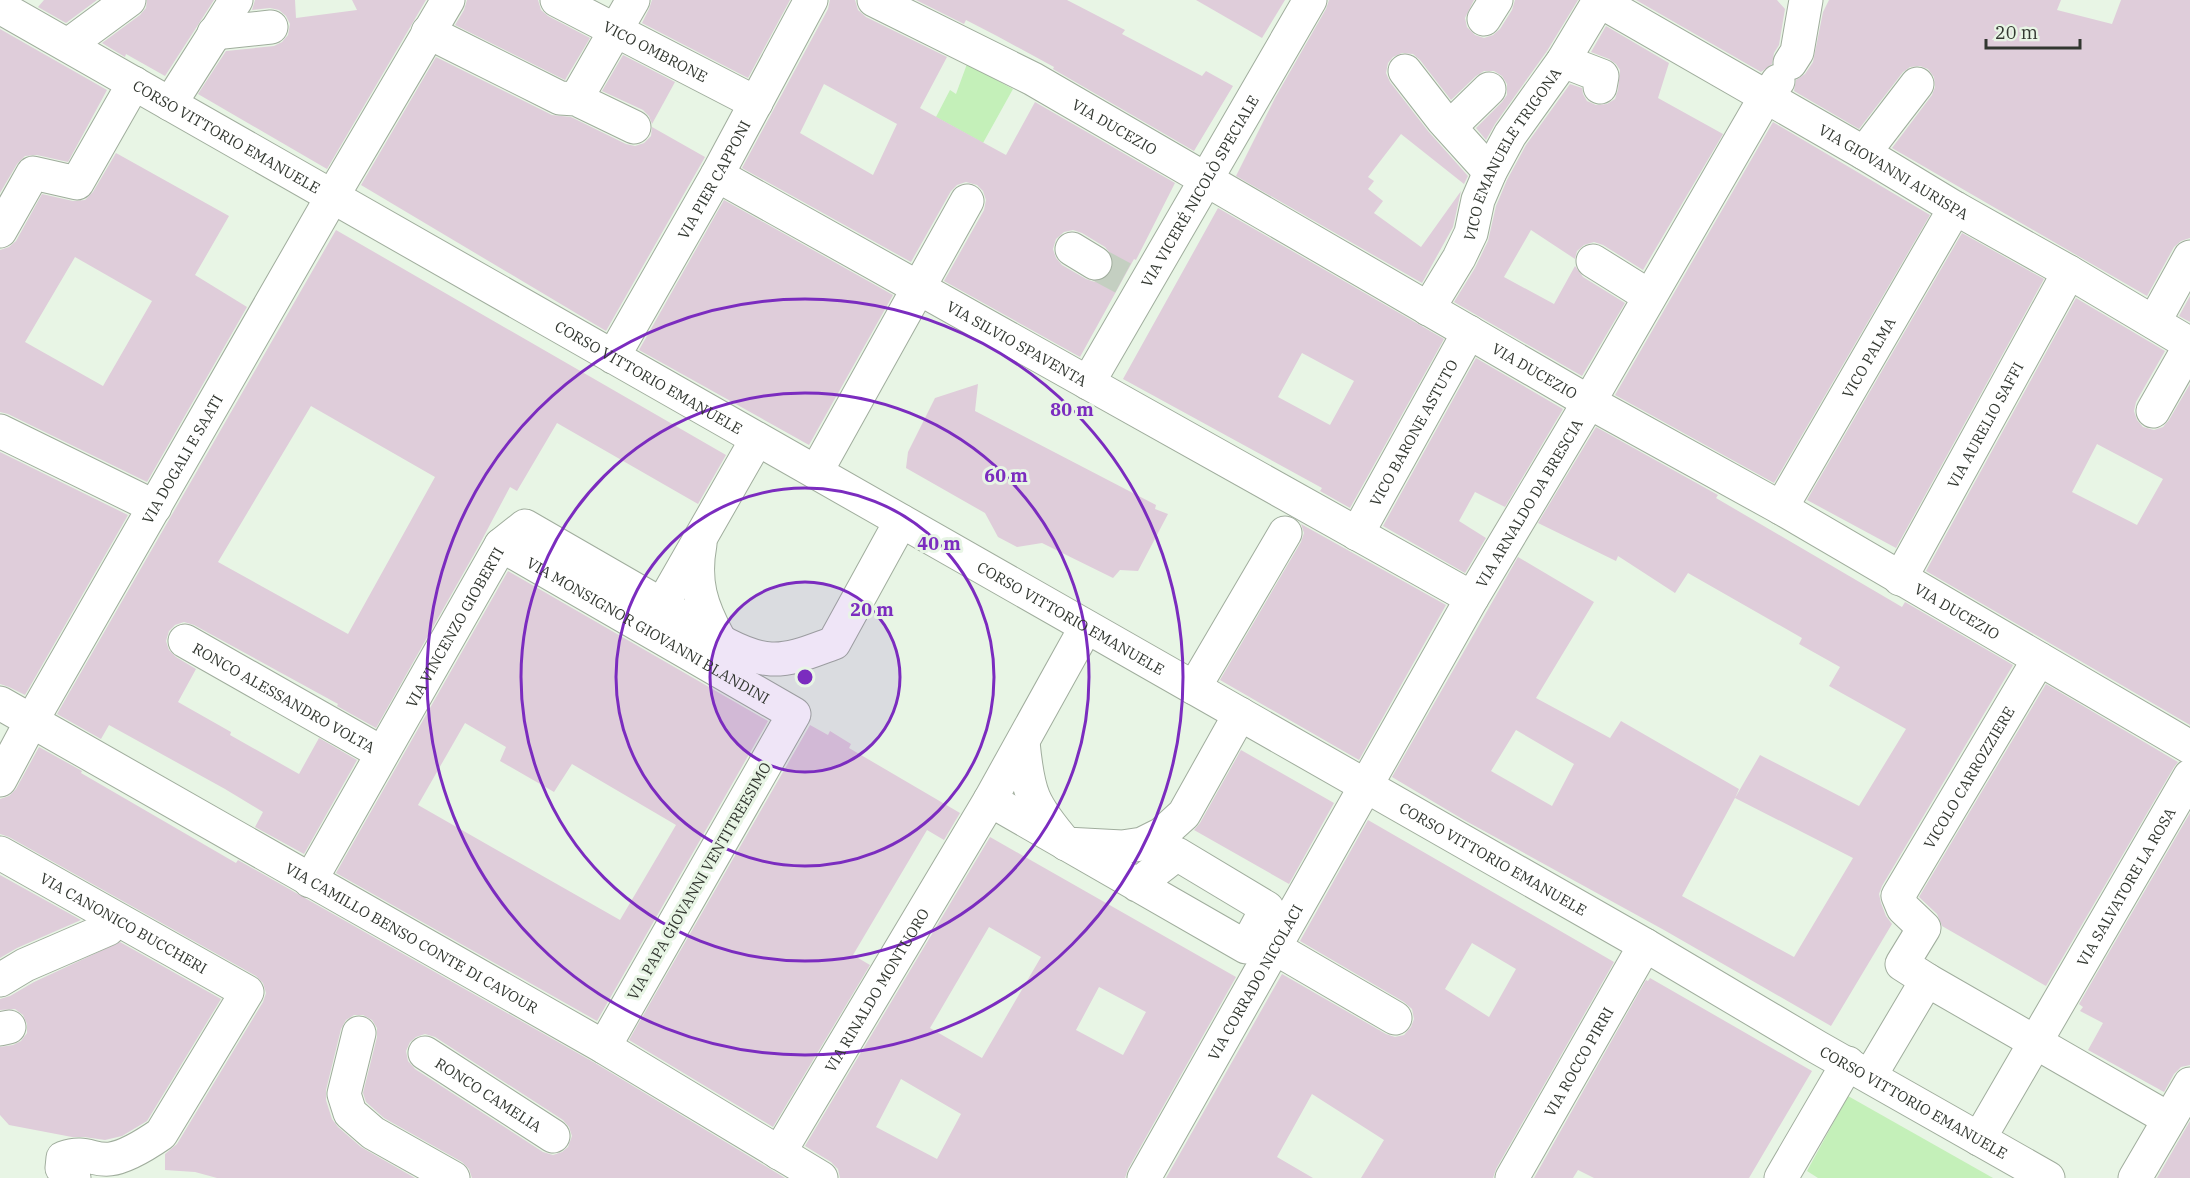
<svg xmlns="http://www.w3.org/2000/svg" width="2190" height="1178" font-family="'IBM Plex Serif',serif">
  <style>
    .green { fill: #c4f0b9 }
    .building { fill: #dfcdda; fill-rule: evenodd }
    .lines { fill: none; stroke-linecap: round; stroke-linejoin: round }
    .street-tunnel { stroke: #c4cfc1; stroke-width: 33; stroke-dasharray: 33 16; stroke-linecap: butt }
    .street-casing { stroke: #a0ad9d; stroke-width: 35 }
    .secondary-casing { stroke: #a0ad9d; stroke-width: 35 }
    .street { stroke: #fff; stroke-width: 33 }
    .secondary { stroke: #fff; stroke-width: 33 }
    .ring { fill: none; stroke: #7b2cbf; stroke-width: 3 }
    .labels { text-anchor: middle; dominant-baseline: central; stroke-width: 6; stroke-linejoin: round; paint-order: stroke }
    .street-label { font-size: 15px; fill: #323730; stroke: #e8f5e5 }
    .centre { fill: #7b2cbf; stroke: #e8f5e5; stroke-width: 3 }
    .ring-label { font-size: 18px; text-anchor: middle; font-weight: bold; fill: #7b2cbf; stroke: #e8f5e5; stroke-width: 6; stroke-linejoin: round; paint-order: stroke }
  </style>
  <rect width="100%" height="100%" fill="#e8f5e5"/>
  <!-- green -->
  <g class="green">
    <path d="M 967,64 L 1013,89 L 983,143 L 936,117 L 950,90 L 956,94 Z"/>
    <path d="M 1848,1096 L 1993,1178 L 1818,1178 L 1807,1171 Z"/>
  </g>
  <!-- building -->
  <g class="building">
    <path d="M 44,0 L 97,0 L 66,23 L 38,7 Z"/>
    <path d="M 147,0 L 214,0 L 165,76 L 126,54 L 125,57 L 102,43 L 140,15 L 146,8 Z"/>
    <path d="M 255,0 L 295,0 L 296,18 L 357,10 L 352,0 L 426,0 L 327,169 L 198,94 L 226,51 L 274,46 L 282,42 L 288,35 L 290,24 L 286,16 L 279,10 L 270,8 L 252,10 Z"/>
    <path d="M 467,0 L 538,0 L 541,10 L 548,16 L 590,38 L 565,80 L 455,25 L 464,10 Z"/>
    <path d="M 652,0 L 790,0 L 748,78 L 642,23 L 649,9 Z"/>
    <path d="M 830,0 L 855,0 L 858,10 L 866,17 L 947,57 L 920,108 L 1006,155 L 1035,102 L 1175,183 L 1136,260 L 1134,259 L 1080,357 L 944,281 L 984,210 L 986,200 L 983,191 L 977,185 L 966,182 L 957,185 L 951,191 L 911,262 L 742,168 L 828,9 ZM 824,84 L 897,124 L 873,175 L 800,133 ZM 1073,230 L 1082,233 L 1105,247 L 1111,254 L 1114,264 L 1111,272 L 1104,279 L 1095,282 L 1086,279 L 1062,265 L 1056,258 L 1053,249 L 1056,239 L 1064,232 Z"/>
    <path d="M 916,0 L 1067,0 L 1125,30 L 1122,34 L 1202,76 L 1206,71 L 1233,86 L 1194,151 L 1053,69 L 1054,67 L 997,36 L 966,20 L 964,24 Z"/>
    <path d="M 1196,0 L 1285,0 L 1262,38 Z"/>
    <path d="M 1329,0 L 1474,0 L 1465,18 L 1467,27 L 1475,35 L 1484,38 L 1493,35 L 1500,29 L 1512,10 L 1515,0 L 1578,0 L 1547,51 L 1495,124 L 1486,140 L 1476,128 L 1502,102 L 1507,95 L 1507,84 L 1502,76 L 1494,71 L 1484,71 L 1476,76 L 1451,100 L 1420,60 L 1413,54 L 1402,53 L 1393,57 L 1388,63 L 1386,73 L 1390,82 L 1428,131 L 1468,176 L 1464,184 L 1401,134 L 1368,177 L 1374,181 L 1368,189 L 1383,201 L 1374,213 L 1421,247 L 1461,191 L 1453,227 L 1422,283 L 1236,176 L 1275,98 L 1326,9 Z"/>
    <path d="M 1636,0 L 1777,0 L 1785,9 L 1779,45 L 1774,53 L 1772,64 L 1761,72 Z"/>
    <path d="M 1829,0 L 2061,0 L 2057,10 L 2112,24 L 2121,0 L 2190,0 L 2190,238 L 2181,241 L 2174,247 L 2147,296 L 1892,148 L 1932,95 L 1935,87 L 1934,77 L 1928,69 L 1920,66 L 1910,67 L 1903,72 L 1859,129 L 1794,91 L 1796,80 L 1805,74 L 1813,62 L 1823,12 Z"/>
    <path d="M 1606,26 L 1669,63 L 1658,98 L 1723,134 L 1643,270 L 1603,245 L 1594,242 L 1584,245 L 1577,251 L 1575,259 L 1531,230 L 1504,277 L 1554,304 L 1575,266 L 1583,277 L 1625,303 L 1582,376 L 1454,302 L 1475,268 L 1488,241 L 1496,206 L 1507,180 L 1526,145 L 1570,84 L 1582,88 L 1583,94 L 1587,101 L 1596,105 L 1607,104 L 1615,99 L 1618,90 L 1620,70 L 1616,64 L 1609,59 L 1591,52 Z"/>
    <path d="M 0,29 L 107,90 L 68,162 L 37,155 L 25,156 L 17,164 L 0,193 Z"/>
    <path d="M 623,55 L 675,82 L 652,124 L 649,116 L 643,110 L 602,91 Z"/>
    <path d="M 436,57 L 552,115 L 571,117 L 626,144 L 635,146 L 644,143 L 651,136 L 652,127 L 705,157 L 606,331 L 361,185 Z"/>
    <path d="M 1773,122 L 1930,215 L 1774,483 L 1615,395 Z"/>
    <path d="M 116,153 L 229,216 L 195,275 L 247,307 L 147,482 L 8,414 L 0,412 L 0,250 L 9,247 L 16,241 L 42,194 L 73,201 L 85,200 L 93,192 ZM 75,257 L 152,301 L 103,386 L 25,342 Z"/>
    <path d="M 724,200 L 893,295 L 809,445 L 639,350 Z"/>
    <path d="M 1218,208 L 1444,339 L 1350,508 L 1320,491 L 1322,488 L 1123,379 ZM 1302,353 L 1354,381 L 1330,425 L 1278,397 Z"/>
    <path d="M 336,230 L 726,455 L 698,504 L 557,423 L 517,491 L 510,487 L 477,549 L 376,728 L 337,706 L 338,704 L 194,625 L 184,622 L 175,625 L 169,631 L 166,641 L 169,650 L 176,657 L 196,669 L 178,702 L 231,732 L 230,735 L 299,774 L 319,738 L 357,760 L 304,854 L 255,827 L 263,812 L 225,789 L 109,725 L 101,739 L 57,714 ZM 311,406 L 435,477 L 348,634 L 218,562 Z"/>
    <path d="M 1962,233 L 2044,279 L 1896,548 L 1807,500 Z"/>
    <path d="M 2190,296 L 2190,322 L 2179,316 Z"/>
    <path d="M 2076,298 L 2165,351 L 2136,402 L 2134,411 L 2137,420 L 2143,427 L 2154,430 L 2163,427 L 2169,420 L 2190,384 L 2190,725 L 1926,571 ZM 2097,444 L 2163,479 L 2137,525 L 2072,492 Z"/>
    <path d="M 1476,358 L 1563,409 L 1505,507 L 1475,492 L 1459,521 L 1486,538 L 1465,573 L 1383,526 Z"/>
    <path d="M 978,384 L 975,411 L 1156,505 L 1155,509 L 1168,514 L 1138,571 L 1120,570 L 1113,578 L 1042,543 L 1017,547 L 998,537 L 985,513 L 906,468 L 908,452 L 935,398 Z"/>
    <path d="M 1596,427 L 1718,495 L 1716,498 L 1902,607 L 1905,602 L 2013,665 L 1882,886 L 1879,894 L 1881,903 L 1886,916 L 1892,924 L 1831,1026 L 1664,930 L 1464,820 L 1392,777 L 1518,557 L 1594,602 L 1536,698 L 1610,738 L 1621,721 L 1739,789 L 1735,798 L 1760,755 L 1859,806 L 1906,729 L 1829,686 L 1840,667 L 1799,644 L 1802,638 L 1688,573 L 1675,593 L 1618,556 L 1616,561 L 1538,523 ZM 1516,730 L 1574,764 L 1552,806 L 1491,771 ZM 1735,798 L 1853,858 L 1794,957 L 1682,896 Z"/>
    <path d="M 0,452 L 128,515 L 25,695 L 9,687 L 0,684 Z"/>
    <path d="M 1301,524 L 1446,605 L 1359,760 L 1220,680 L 1301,542 L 1304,533 Z"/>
    <path d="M 508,571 L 768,721 L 597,1021 L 336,873 ZM 465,723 L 506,747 L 500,761 L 554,792 L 572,764 L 676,825 L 620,920 L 418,805 Z"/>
    <path d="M 2046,684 L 2178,762 L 2174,767 L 2046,986 L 1942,926 L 1937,914 L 1919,897 Z"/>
    <path d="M 810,725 L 828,735 L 830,731 L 851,744 L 849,748 L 960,813 L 944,840 L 927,830 L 853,955 L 870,965 L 773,1127 L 629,1040 Z"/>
    <path d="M 39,747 L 82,771 L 81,773 L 236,863 L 238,860 L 595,1063 L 785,1178 L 472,1178 L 469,1169 L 462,1162 L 384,1118 L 366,1102 L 363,1093 L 377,1037 L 377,1028 L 372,1020 L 363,1015 L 354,1015 L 346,1020 L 341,1029 L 326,1090 L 326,1100 L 332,1119 L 338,1127 L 361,1147 L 415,1178 L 217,1178 L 195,1172 L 165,1170 L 165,1154 L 177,1144 L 263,1002 L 266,993 L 263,983 L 256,976 L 9,837 L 0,834 L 0,799 L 9,796 L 16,789 ZM 425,1034 L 435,1037 L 563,1120 L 569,1127 L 572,1136 L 568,1147 L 562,1152 L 553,1155 L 543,1152 L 415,1069 L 408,1061 L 406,1051 L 410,1042 L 416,1037 Z"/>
    <path d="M 1241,750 L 1334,803 L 1289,884 L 1194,830 L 1200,823 Z"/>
    <path d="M 2190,813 L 2190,1065 L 2181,1067 L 2174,1074 L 2164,1092 L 2088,1050 L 2103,1023 L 2080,1011 L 2083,1007 L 2079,1004 Z"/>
    <path d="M 1368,820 L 1614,962 L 1496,1169 L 1493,1178 L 1361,1178 L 1384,1140 L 1312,1094 L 1277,1157 L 1313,1178 L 1166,1178 L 1282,974 L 1386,1034 L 1395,1037 L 1404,1035 L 1411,1027 L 1414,1019 L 1412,1009 L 1404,1002 L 1300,941 ZM 1472,943 L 1516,969 L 1489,1017 L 1445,989 Z"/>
    <path d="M 990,837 L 1236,977 L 1128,1169 L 1125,1178 L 840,1178 L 838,1169 L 831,1162 L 805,1146 ZM 989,927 L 1041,957 L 982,1058 L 930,1028 ZM 1099,987 L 1146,1012 L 1123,1055 L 1076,1030 ZM 901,1079 L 961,1114 L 937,1159 L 876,1127 Z"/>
    <path d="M 0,875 L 81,920 L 17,948 L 0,958 Z"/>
    <path d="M 120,942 L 221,999 L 147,1121 L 122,1136 L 105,1140 L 84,1137 L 72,1137 L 9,1125 L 0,1115 L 0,1047 L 13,1045 L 21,1041 L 27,1033 L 27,1024 L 23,1015 L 15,1009 L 0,1010 L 0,999 L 10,996 L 34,982 Z"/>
    <path d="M 1650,978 L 1812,1071 L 1749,1178 L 1594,1178 L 1578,1170 L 1573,1178 L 1534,1178 L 1646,980 L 1648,981 Z"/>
    <path d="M 2190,1121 L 2190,1178 L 2157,1178 Z"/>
  </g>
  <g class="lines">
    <!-- street-tunnel -->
    <path class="street-tunnel" d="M 1095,263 L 1123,278"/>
    <defs>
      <g id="street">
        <path id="s1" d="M 557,0 L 756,103"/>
        <path id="s2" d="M 874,0 L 1033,79 L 1589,402 L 1781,508 L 2190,747"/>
        <path id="s3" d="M 0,7 L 1645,945 L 1817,1047 L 2048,1178"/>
        <path d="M 1484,19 L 1496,0"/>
        <path d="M 428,32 L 560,98 L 576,99 L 634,127"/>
        <path d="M 214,33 L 271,27"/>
        <path d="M 68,45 L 129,0"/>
        <path d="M 1563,61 L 1602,76 L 1600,87"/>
        <path d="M 1790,63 L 1797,52 L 1806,0"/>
        <path d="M 1405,71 L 1443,120 L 1490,172"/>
        <path d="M 576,99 L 633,0"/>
        <path d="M 170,104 L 236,0"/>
        <path d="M 1450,127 L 1489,89"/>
        <path d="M 1864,153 L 1917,84"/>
        <path id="s4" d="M 717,175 L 1472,598"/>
        <path d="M 0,231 L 33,173 L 77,183 L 134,83"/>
        <path d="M 1072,249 L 1095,263"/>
        <path d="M 1593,261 L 1649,296"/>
        <path id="s5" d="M 1428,309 L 1459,258 L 1471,233 L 1478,200 L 1490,172 L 1510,135 L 1563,61 L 1599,1"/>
        <path d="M 2154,322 L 2190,257"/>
        <path id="s6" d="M 613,357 L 717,175 L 811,0"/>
        <path id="s7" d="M 1088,383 L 1310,0"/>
        <path d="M 2153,411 L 2190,346"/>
        <path d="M 0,431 L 155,507"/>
        <path d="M 816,472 L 967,201"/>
        <path id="s8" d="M 1781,508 L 1955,208"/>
        <path id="s9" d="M 1357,534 L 1469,332"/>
        <path d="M 700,544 C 693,582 701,606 719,639"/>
        <path id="s10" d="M 501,545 L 794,714 L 604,1047"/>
        <path id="s11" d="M 1900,579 L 2069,272"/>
        <path d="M 662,605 C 692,623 736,657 771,659 C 793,660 814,650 834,643 L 901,521"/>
        <path id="s12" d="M 185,641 L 382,753"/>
        <path d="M 1194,688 L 1285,533"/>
        <path d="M 1023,742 C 1028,794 1032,804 1066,844 L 1122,847 L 1142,844 L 1162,834 L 1184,814 L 1240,714"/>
        <path id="s13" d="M 0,780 L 31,722 L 332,197 L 448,0"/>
        <path d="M 990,800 L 1086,627"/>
        <path id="s14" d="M 0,853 L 247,992 L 161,1134 C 148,1143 126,1157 110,1159 C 92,1161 86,1150 63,1158 L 62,1168 L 74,1178"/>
        <path id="s15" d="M 310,881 L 501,545 L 525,526 L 662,605 L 757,439"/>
        <path d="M 1275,948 L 1395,1018"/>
        <path d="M 0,980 L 25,965 L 108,929"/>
        <path id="s16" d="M 1927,980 L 1902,964 L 1924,928 L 1903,908 L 1898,896 L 2039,659"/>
        <path d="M 0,1029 L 9,1027"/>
        <path d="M 359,1033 L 344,1094 L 350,1113 L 373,1133 L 453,1178"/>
        <path id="s17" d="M 425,1053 L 553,1136"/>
        <path d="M 1870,1076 L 1927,980 L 2169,1119"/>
        <path id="s18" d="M 1979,1139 L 2190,776"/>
        <path id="s19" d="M 779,1153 L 990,800 L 1246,947 L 1267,908 L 1177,854 L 1137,885"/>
        <path id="s20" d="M 1144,1178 L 1472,598 L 1589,402 L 1758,110 L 1778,81"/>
        <path id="s21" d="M 1512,1178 L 1645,945"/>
        <path d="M 1781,1178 L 1848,1063"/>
        <path d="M 2135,1178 L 2190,1084"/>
      </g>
      <g id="secondary">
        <path id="s22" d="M 1598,0 L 1864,153 L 1955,208 L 2069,272 L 2190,344"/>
        <path id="s23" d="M 0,703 L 604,1047 L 821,1178"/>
      </g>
    </defs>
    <!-- street casing -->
    <use href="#street" class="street-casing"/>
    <!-- secondary casing -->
    <use href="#secondary" class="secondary-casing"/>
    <!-- street -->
    <use href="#street" class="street"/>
    <!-- secondary -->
    <use href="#secondary" class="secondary"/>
  </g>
  <!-- distance rings -->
  <circle cx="805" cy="677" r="95" fill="#7b2cbf" fill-opacity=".12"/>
  <g class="ring">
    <circle cx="805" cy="677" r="95"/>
    <circle cx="805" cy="677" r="189"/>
    <circle cx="805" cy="677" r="284"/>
    <circle cx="805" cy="677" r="378"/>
  </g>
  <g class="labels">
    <!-- street labels -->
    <g class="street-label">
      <text stroke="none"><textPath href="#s1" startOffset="111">VICO OMBRONE</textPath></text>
      <text stroke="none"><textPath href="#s2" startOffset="272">VIA DUCEZIO</textPath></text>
      <text stroke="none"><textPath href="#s3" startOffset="261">CORSO VITTORIO EMANUELE</textPath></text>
      <text stroke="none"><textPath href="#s5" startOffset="177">VICO EMANUELE TRIGONA</textPath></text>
      <text stroke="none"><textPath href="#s22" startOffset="342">VIA GIOVANNI AURISPA</textPath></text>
      <text stroke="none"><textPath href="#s6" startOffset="204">VIA PIER CAPPONI</textPath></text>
      <text stroke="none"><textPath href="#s7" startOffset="222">VIA VICERÉ NICOLÒ SPECIALE</textPath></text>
      <text stroke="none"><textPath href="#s4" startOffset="344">VIA SILVIO SPAVENTA</textPath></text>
      <text stroke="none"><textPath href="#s8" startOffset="174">VICO PALMA</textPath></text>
      <text stroke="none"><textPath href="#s2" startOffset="758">VIA DUCEZIO</textPath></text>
      <text stroke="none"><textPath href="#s3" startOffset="747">CORSO VITTORIO EMANUELE</textPath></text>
      <text stroke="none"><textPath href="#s11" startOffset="176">VIA AURELIO SAFFI</textPath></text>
      <text stroke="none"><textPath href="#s9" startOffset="116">VICO BARONE ASTUTO</textPath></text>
      <text stroke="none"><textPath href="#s13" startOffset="369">VIA DOGALI E SAATI</textPath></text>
      <text stroke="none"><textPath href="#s20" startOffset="777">VIA ARNALDO DA BRESCIA</textPath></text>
      <text stroke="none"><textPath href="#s2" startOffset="1244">VIA DUCEZIO</textPath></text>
      <text stroke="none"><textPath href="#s3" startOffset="1233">CORSO VITTORIO EMANUELE</textPath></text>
      <text stroke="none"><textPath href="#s15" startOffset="292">VIA VINCENZO GIOBERTI</textPath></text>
      <text stroke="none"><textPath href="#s10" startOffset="170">VIA MONSIGNOR GIOVANNI BLANDINI</textPath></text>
      <text stroke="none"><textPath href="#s12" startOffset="114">RONCO ALESSANDRO VOLTA</textPath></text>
      <text stroke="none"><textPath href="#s16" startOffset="252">VICOLO CARROZZIERE</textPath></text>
      <text stroke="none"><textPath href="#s3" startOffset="1719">CORSO VITTORIO EMANUELE</textPath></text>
      <text transform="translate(699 881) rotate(-60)">VIA PAPA GIOVANNI VENTITREESIMO</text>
      <text stroke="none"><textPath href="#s18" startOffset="292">VIA SALVATORE LA ROSA</textPath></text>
      <text stroke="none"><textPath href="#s14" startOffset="142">VIA CANONICO BUCCHERI</textPath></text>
      <text stroke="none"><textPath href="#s23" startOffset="474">VIA CAMILLO BENSO CONTE DI CAVOUR</textPath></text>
      <text stroke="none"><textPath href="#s20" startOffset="225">VIA CORRADO NICOLACI</textPath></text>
      <text stroke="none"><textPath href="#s19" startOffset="190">VIA RINALDO MONTUORO</textPath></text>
      <text stroke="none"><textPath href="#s21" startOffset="134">VIA ROCCO PIRRI</textPath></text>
      <text stroke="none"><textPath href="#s17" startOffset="76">RONCO CAMELIA</textPath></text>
      <text stroke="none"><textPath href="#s3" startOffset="2205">CORSO VITTORIO EMANUELE</textPath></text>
    </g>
  </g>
  <circle cx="805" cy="677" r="9" class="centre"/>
  <g class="ring-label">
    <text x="1072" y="416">80 m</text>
    <text x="1006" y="482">60 m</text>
    <text x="939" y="550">40 m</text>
    <text x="872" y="616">20 m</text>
  </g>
  <!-- scale -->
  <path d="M1986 39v9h94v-9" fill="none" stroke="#323730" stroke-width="3"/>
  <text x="1995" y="39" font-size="18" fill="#323730" stroke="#e8f5e5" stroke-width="4.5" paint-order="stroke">20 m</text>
</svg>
